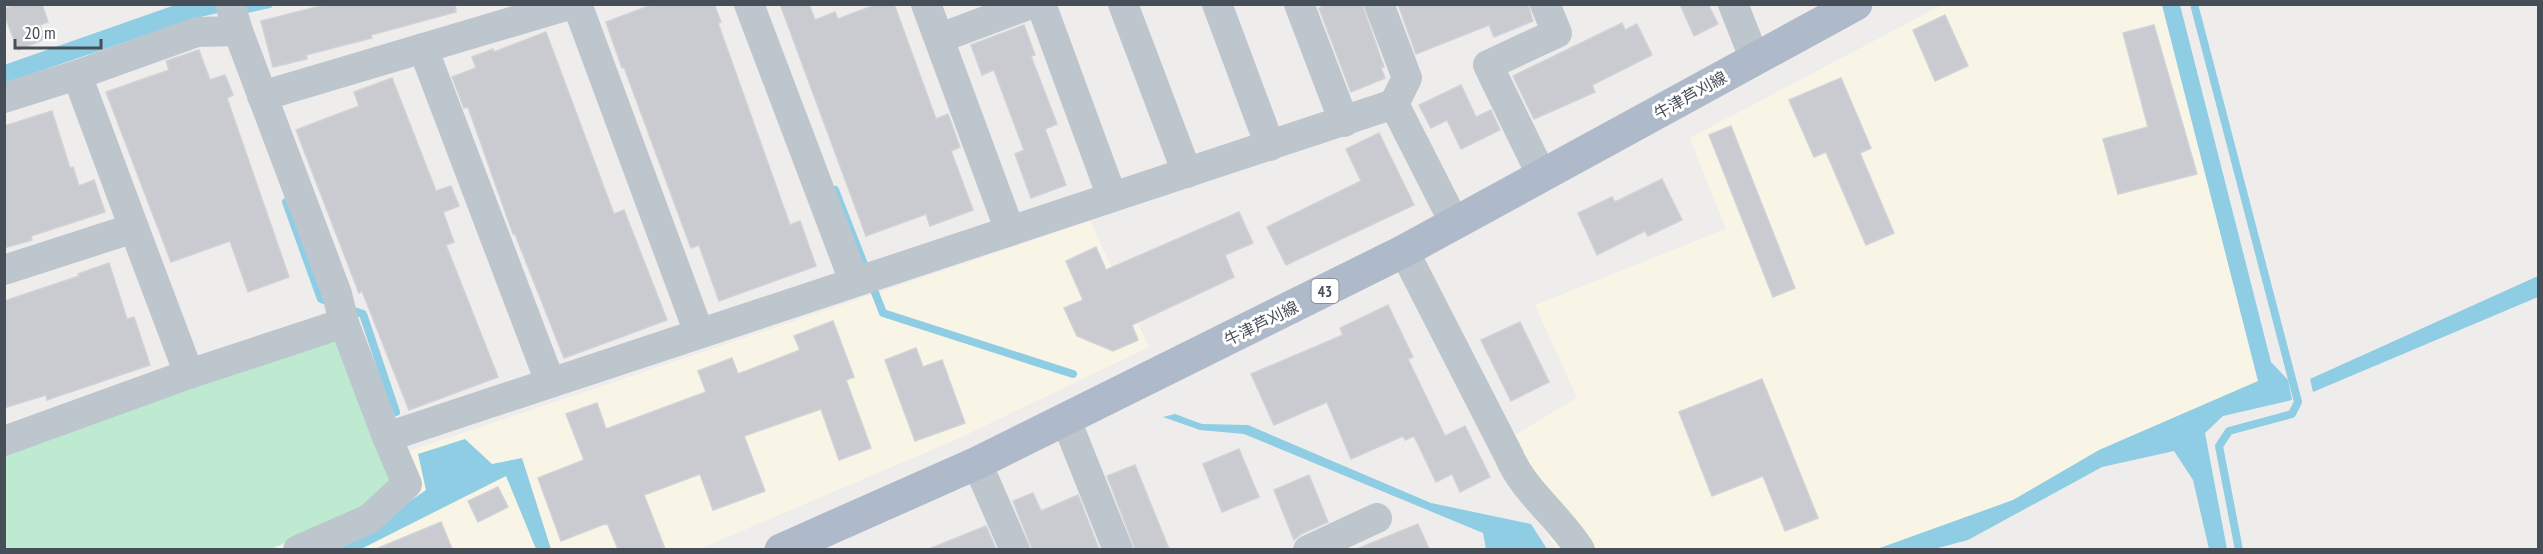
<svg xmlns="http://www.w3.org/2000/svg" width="2543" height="554" font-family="'PT Sans Narrow','Noto Sans JP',sans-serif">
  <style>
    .commercial { fill: #f9f5e6 }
    .green { fill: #beead1 }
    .water { fill: #8ecde3 }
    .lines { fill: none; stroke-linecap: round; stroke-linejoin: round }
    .stream { stroke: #8ecde3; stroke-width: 8 }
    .building { fill: #cacbd1; stroke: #d1d2d7; stroke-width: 1.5 }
    .street { stroke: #bec6cd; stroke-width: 30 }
    .primary { stroke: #aebac9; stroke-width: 33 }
    .labels { text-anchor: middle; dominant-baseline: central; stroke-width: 6; stroke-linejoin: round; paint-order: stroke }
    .shield { fill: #fff; stroke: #7e848a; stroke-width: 1.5 }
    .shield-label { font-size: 15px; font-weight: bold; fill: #464f58 }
    .street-label { font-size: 16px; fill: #464f58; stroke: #fff }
  </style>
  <rect width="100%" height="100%" fill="#efecec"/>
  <!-- commercial -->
  <g class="commercial">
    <path d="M 1942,5 L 2174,5 L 2269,389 L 1899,549 L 1557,549 L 1490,450 L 1577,398 L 1535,305 L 1726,229 L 1690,138 Z"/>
    <path d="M 1090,221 L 1149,347 L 955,440 L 699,549 L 271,550 L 365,507 L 383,460 Z"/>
  </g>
  <!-- green -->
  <path class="green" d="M 336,340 L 393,484 L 365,507 L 271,549 L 5,549 L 4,450 Z"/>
  <!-- water -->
  <g class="water">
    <path d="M 175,5 L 218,5 L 218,13 L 196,18 L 5,83 L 4,65 Z"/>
    <path d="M 2162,5 L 2180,5 L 2271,362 L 2288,380 L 2292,400 L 2223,416 L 2205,433 L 2227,549 L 2209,549 L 2193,480 L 2174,451 L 2102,467 L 1968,540 L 1934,549 L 1877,549 L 2013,500 L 2099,450 L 2258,381 Z"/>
    <path d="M 2538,276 L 2538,297 L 2313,392 L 2310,379 Z"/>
    <path d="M 1175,414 L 1202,424 L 1248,425 L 1431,503 L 1531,524 L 1547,549 L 1486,549 L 1483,533 L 1244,434 L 1200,430 L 1163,417 Z"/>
    <path d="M 465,439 L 492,464 L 522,458 L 551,549 L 536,549 L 506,476 L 361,549 L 321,550 L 376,525 L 426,490 L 418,454 Z"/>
  </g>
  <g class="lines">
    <!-- stream -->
    <g class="stream">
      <path d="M 2194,4 L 2298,402 L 2292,414 L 2229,431 L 2219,446 L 2239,550"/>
      <path d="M 238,11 L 269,4"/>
      <path d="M 835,190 L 883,313 L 1073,374"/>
      <path d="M 286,202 L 321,299 L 333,303"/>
      <path d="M 348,309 L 363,314 L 396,412"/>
    </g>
  </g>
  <!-- building -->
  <g class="building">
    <path d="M 16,4 L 42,4 L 48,22 L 40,25 L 45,39 L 18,50 L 4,14 L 4,9 Z"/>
    <path d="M 328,4 L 455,4 L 456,12 L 371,35 L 372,38 L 306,55 L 307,59 L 273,67 L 261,21 Z"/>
    <path d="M 654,4 L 714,4 L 721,22 L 718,23 L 790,225 L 800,221 L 816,266 L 719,301 L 699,245 L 691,248 L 624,67 L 622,68 L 606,22 Z"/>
    <path d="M 780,4 L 809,4 L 815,20 L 835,12 L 838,19 L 877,4 L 894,4 L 936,119 L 948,114 L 960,147 L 951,151 L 973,210 L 930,226 L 926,214 L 866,236 Z"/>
    <path d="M 1327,4 L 1362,4 L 1384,67 L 1381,68 L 1385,78 L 1351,92 L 1319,8 Z"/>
    <path d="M 1398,4 L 1528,4 L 1533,21 L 1494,37 L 1489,25 L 1416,54 Z"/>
    <path d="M 1680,4 L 1708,4 L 1718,24 L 1694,36 Z"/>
    <path d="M 1945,15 L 1968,66 L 1935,81 L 1913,30 Z"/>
    <path d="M 1622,23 L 1625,30 L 1637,24 L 1652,55 L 1592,85 L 1595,92 L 1534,119 L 1513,76 Z"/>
    <path d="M 1024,25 L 1035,55 L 1031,56 L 1057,124 L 1045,129 L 1066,185 L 1031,198 L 1015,154 L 1024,150 L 994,70 L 982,75 L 971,45 Z"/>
    <path d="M 2154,25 L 2197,174 L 2118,194 L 2103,139 L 2148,127 L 2123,33 Z"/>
    <path d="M 546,32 L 614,214 L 624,210 L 667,320 L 564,358 L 515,234 L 513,234 L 468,107 L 464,108 L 452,77 L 476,68 L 472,57 L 493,49 L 494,52 Z"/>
    <path d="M 199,50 L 210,80 L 225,75 L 233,95 L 227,98 L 289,277 L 248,292 L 230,241 L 171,262 L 106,92 L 169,70 L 166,61 Z"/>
    <path d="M 392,78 L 436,191 L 451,186 L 459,206 L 443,212 L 454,242 L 446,245 L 498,377 L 409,410 L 362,291 L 359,293 L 296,130 L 359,106 L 354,92 Z"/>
    <path d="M 1841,78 L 1871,148 L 1860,153 L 1894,233 L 1866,245 L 1826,152 L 1814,157 L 1789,100 Z"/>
    <path d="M 1461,85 L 1476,117 L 1491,110 L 1500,130 L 1461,149 L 1447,120 L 1431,128 L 1419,105 Z"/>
    <path d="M 52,111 L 70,168 L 73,167 L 79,186 L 94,180 L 105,212 L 31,236 L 32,240 L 4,248 L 4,126 Z"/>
    <path d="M 1731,126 L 1795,288 L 1773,297 L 1709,135 Z"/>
    <path d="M 1379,133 L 1414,205 L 1286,265 L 1267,227 L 1361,181 L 1346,149 Z"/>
    <path d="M 1662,179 L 1682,220 L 1648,236 L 1645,231 L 1597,255 L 1578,213 L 1612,197 L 1615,202 Z"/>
    <path d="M 1239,212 L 1253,243 L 1225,255 L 1234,277 L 1132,325 L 1138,340 L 1113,351 L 1077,336 L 1064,308 L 1083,300 L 1066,261 L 1096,247 L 1106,270 Z"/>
    <path d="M 109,263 L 127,319 L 134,317 L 150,365 L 47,400 L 46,395 L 4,408 L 4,301 L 79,276 L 78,274 Z"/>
    <path d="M 1388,305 L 1413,357 L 1408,359 L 1445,436 L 1465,426 L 1490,477 L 1460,492 L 1452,474 L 1436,482 L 1414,436 L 1405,440 L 1403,436 L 1351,459 L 1327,402 L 1274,425 L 1251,374 L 1343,335 L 1340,328 Z"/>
    <path d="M 833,321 L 854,377 L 846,380 L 871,448 L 839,460 L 821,409 L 744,436 L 765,491 L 713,510 L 700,474 L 644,495 L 665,549 L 618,549 L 607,523 L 561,541 L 538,478 L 584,460 L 566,414 L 597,403 L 606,429 L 706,392 L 698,371 L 732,358 L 738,374 L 800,350 L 794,336 Z"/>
    <path d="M 1520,322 L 1549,382 L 1511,401 L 1481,340 Z"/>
    <path d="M 916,348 L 923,367 L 942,360 L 965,423 L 915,441 L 885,360 Z"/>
    <path d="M 1762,379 L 1818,518 L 1785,531 L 1763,476 L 1712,496 L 1679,412 Z"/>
    <path d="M 1239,449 L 1259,497 L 1222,512 L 1203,464 Z"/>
    <path d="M 1135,465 L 1169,549 L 1135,549 L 1107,476 Z"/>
    <path d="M 1309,475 L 1328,522 L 1301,534 L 1294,540 L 1274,490 Z"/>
    <path d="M 498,487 L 508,507 L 478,522 L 468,501 Z"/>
    <path d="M 1033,493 L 1041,511 L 1078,495 L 1099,549 L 1032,549 L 1013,501 Z"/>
    <path d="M 441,522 L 452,549 L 376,549 Z"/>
    <path d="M 1418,524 L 1429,549 L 1357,549 Z"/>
    <path d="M 986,526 L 996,549 L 929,549 Z"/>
  </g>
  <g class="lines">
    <!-- street -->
    <g class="street">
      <path d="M 230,4 L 238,31 L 337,294 L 344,323 L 387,437 L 1394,104"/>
      <path d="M 577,4 L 699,333"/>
      <path d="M 749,4 L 854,281"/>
      <path d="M 926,4 L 1010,231"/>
      <path d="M 1041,4 L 1112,197"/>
      <path d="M 1123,4 L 1187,173"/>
      <path d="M 1217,4 L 1270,146"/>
      <path d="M 1299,4 L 1344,122"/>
      <path d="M 1379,4 L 1407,78 L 1394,104 L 1455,224"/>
      <path d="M 1733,4 L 1755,60"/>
      <path d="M 940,38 L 1031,4"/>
      <path d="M 423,48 L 550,382"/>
      <path d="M 77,75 L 134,228"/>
      <path d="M 262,96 L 572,4"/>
      <path d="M 4,98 L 77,75 L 197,32 L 238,31"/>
      <path d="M 1542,176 L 1488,65 L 1557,33 L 1545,4"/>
      <path d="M 1404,251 L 1509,456 C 1524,492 1559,516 1580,550"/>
      <path d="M 4,270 L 134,228 L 189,374"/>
      <path d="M 1066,420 L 1118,550"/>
      <path d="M 4,441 L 189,374 L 344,323"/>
      <path d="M 977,463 L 1015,550"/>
      <path d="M 298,550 L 369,519 L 407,484 L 387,437"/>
      <path d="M 1308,550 L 1377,518"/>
    </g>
    <!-- primary -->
    <path class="primary" d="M 781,550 L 977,463 L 1404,251 L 1856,4"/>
  </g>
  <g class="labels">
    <!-- shield labels -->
    <rect class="shield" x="1311.5" y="279" width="27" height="24" rx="4.5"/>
    <g class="shield-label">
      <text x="1325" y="291">43</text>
    </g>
    <!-- street labels -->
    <g class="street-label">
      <text transform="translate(1690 95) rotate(-29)">牛津芦刈線</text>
      <text transform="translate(1261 323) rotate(-26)">牛津芦刈線</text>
    </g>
  </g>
  <!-- border -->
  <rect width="2543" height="554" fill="none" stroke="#464f58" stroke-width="12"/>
  <!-- scale -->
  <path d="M15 39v9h86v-9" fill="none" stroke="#464f58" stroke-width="3"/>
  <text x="24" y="39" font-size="18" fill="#464f58" stroke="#ffffff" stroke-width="4.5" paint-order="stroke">20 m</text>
</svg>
